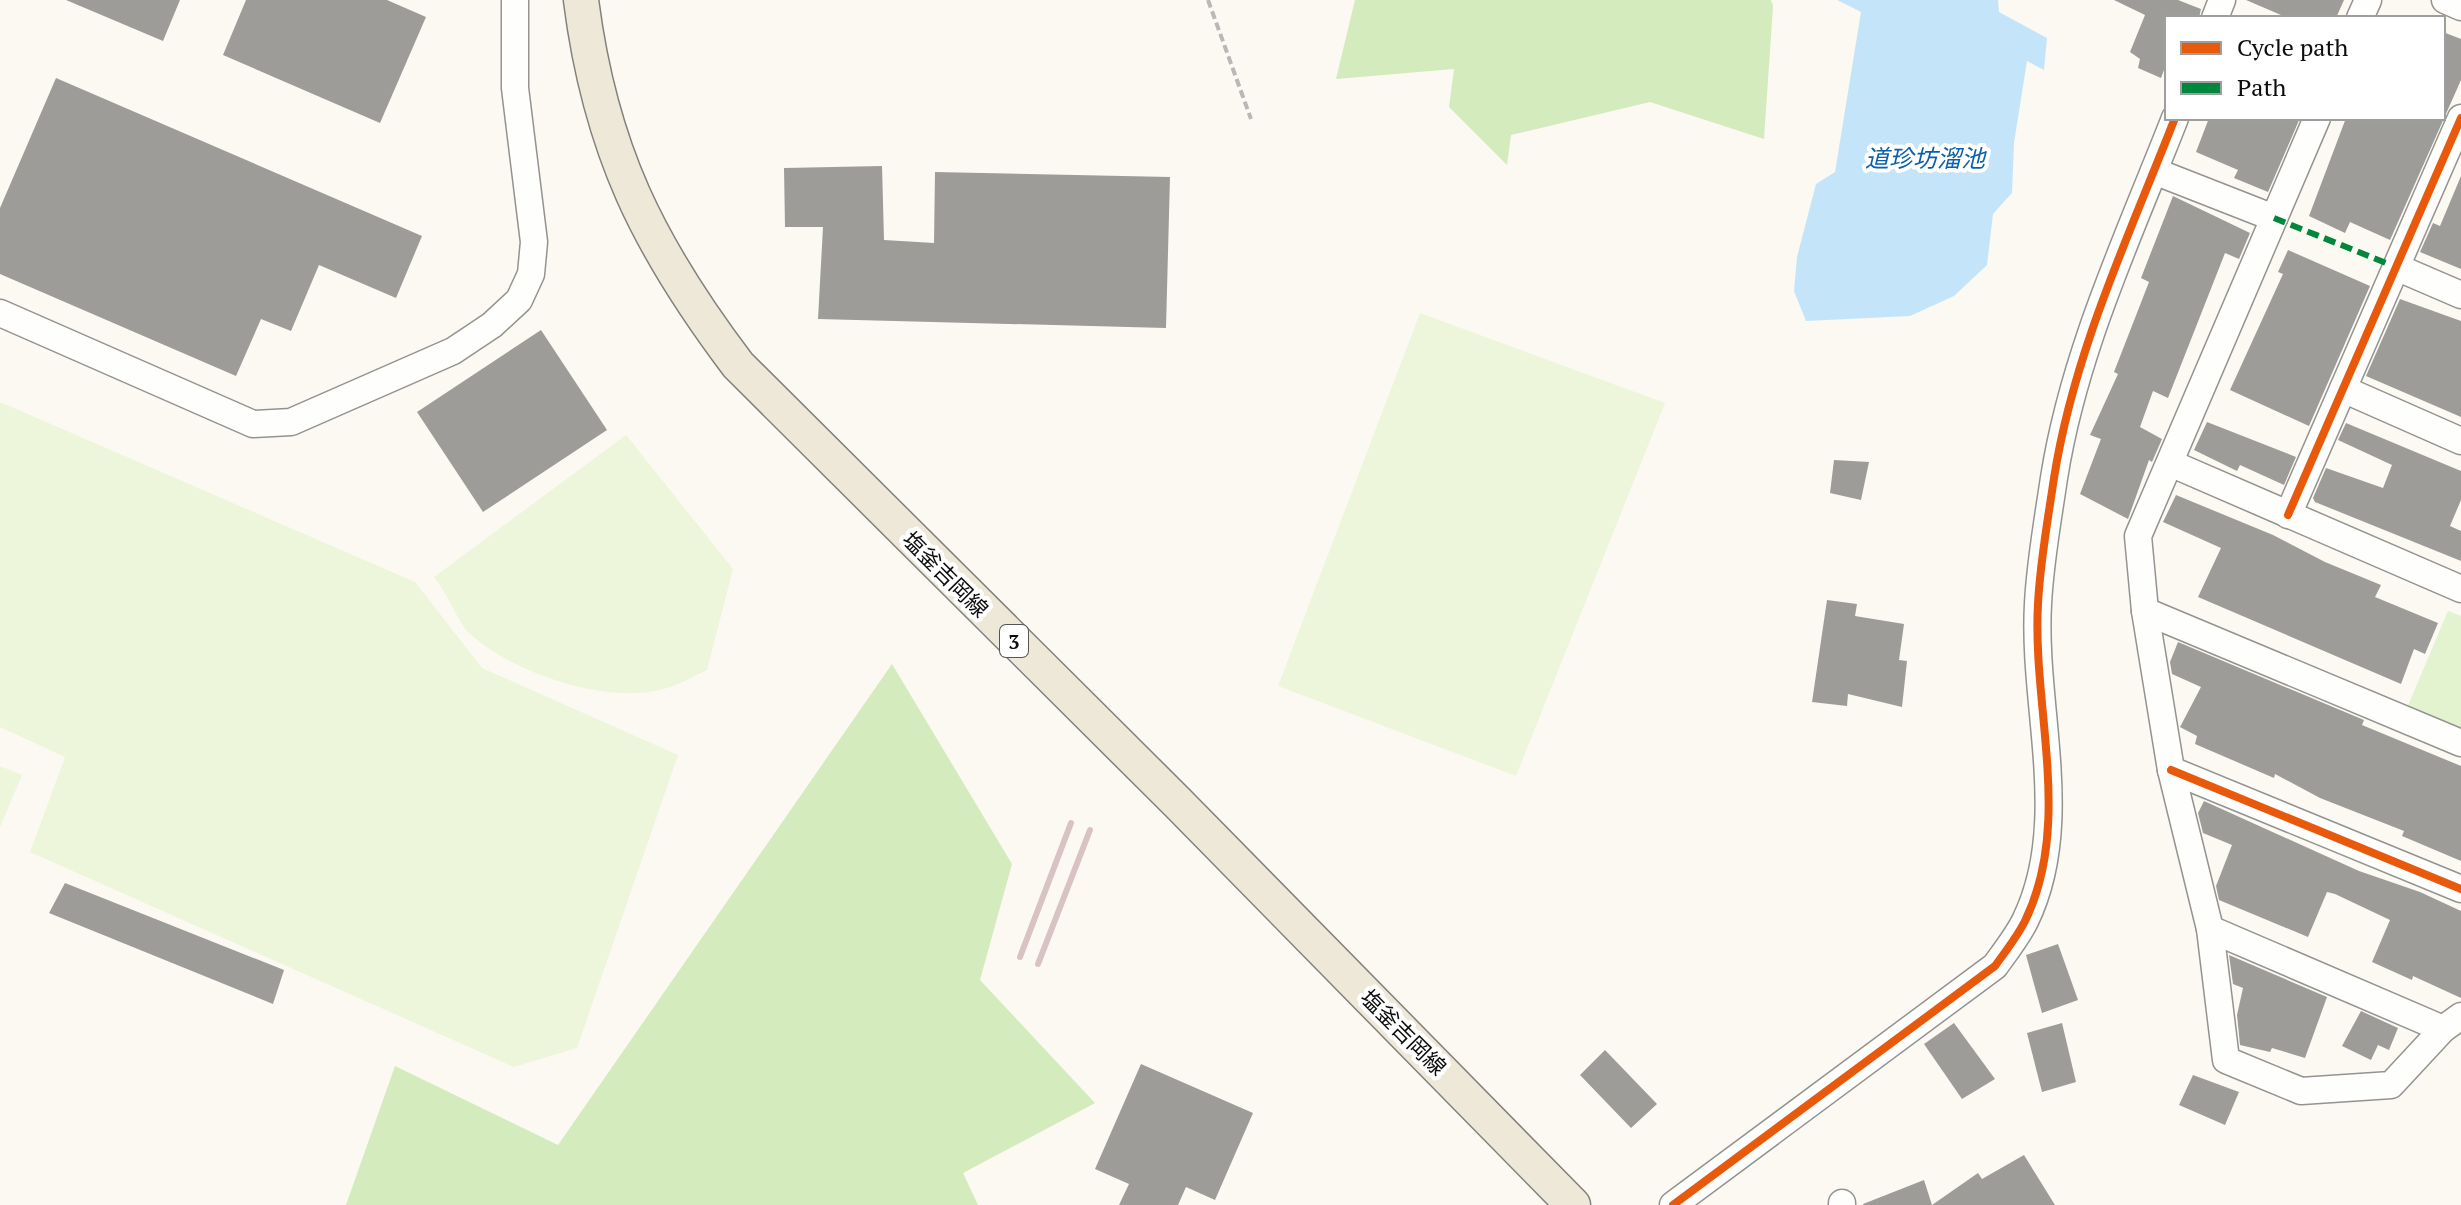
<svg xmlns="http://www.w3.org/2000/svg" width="2461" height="1205" font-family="'PT Serif','Noto Sans JP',serif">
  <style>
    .green { fill: #e3f2cf }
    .forest { fill: #d3ebbd }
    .pitch { fill: #edf6da }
    .water { fill: #c4e5f9 }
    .building { fill: #9e9c98 }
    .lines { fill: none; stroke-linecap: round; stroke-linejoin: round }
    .minor-casing { stroke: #949390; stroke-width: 29 }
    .major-casing { stroke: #81817d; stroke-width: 37 }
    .path { stroke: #b8b8b6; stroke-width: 4; stroke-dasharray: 8 4; stroke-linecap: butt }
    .minor { stroke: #fefefd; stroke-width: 26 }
    .major { stroke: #ede8d8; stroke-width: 34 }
    .rail { stroke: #d9c3c2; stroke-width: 6 }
    .quiet { stroke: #00873e; stroke-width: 6; stroke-dasharray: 12 6; stroke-linecap: butt }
    .cycleway-casing { stroke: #fff; stroke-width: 13 }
    .cycleway { stroke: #e8590c; stroke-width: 8 }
    .labels { text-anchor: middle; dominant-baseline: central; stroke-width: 8; stroke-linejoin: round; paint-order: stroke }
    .shield { fill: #fff; stroke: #565656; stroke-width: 2 }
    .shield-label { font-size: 20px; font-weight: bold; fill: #0d0d0d }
    .street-label { font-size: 22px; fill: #0d0d0d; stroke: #fff }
    .water-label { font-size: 24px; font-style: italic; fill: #0b60ab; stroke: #fff }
  </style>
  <rect width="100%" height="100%" fill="#fbf9f2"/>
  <!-- green -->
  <path class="green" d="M 2448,611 L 2461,616 L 2461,730 L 2407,708 Z"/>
  <!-- forest -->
  <g class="forest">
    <path d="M 1355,0 L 1771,0 L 1773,6 L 1764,139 L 1650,102 L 1511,135 L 1507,165 L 1449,107 L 1454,69 L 1336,79 Z"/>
    <path d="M 892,664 L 1012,864 L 980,980 L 1095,1103 L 963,1173 L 978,1205 L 346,1205 L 395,1066 L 558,1145 Z"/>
  </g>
  <!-- pitch -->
  <g class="pitch">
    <path d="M 1420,313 L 1665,403 L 1516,776 L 1278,686 Z"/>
    <path d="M 0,402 L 415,582 L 482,668 L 678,755 L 577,1048 L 514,1067 L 30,852 L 65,757 L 0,727 Z"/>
    <path d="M 626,435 L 733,569 L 707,670 C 694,676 681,684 667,688 C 609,706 515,674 470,634 C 458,623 447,592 434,577 Z"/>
    <path d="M 0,766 L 22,775 L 0,827 Z"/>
  </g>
  <!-- water -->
  <path class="water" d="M 1837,0 L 1998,0 L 1999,12 L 2047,38 L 2044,70 L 2027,61 L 2014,143 L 2012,193 L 1993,214 L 1987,265 L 1954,296 L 1910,316 L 1806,321 L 1794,291 L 1797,257 L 1816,184 L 1835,172 L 1861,12 Z"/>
  <!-- building -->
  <g class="building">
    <path d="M 66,0 L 180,0 L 163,41 Z"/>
    <path d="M 246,0 L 387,0 L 426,17 L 380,123 L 223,55 Z"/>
    <path d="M 2114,0 L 2178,0 L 2201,9 L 2199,18 L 2167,18 L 2167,62 L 2161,78 L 2138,68 L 2140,59 L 2130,52 L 2145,15 Z"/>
    <path d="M 2246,0 L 2344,0 L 2336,18 L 2288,18 Z"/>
    <path d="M 2443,32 L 2461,39 L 2461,80 L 2390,240 L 2350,222 L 2345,233 L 2309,216 L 2346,118 L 2443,118 Z"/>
    <path d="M 56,78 L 422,236 L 396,298 L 319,265 L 291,331 L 261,319 L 236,376 L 0,274 L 0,208 Z"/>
    <path d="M 2209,118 L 2300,118 L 2268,192 L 2234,178 L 2238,170 L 2196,152 Z"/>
    <path d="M 882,166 L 884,240 L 934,243 L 935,172 L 1170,177 L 1166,328 L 818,319 L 823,227 L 785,227 L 784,168 Z"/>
    <path d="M 2461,176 L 2461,269 L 2420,252 L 2433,223 L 2440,226 Z"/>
    <path d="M 2173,196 L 2250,233 L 2239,259 L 2225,253 L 2168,398 L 2153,391 L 2140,427 L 2162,439 L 2152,462 L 2149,460 L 2128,519 L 2080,494 L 2101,439 L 2090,435 L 2118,374 L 2114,372 L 2149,282 L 2141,278 Z"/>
    <path d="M 2288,250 L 2370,286 L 2309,426 L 2230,390 L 2283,274 L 2278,272 Z"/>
    <path d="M 2400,299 L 2461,321 L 2461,417 L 2366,376 Z"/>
    <path d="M 541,330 L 607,430 L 483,512 L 417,412 Z"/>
    <path d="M 2207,422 L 2296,457 L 2284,485 L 2240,465 L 2237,471 L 2194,450 Z"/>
    <path d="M 2346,423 L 2461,471 L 2461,500 L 2450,526 L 2461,531 L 2461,561 L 2315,502 L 2313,498 L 2326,468 L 2383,488 L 2392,465 L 2338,440 Z"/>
    <path d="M 1834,460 L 1869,462 L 1861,500 L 1830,493 Z"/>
    <path d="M 2176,495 L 2273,535 L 2325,562 L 2381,585 L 2375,597 L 2438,623 L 2425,654 L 2414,649 L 2401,684 L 2198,597 L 2221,548 L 2163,522 Z"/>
    <path d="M 1827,600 L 1857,604 L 1855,616 L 1904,624 L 1899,660 L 1907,661 L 1902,707 L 1848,694 L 1847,706 L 1812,702 Z"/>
    <path d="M 2178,642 L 2364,720 L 2362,725 L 2461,766 L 2461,861 L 2402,836 L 2404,831 L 2320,798 L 2275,774 L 2274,778 L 2195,744 L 2197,736 L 2180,727 L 2201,687 L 2172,674 L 2170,662 Z"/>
    <path d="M 2204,801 L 2359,871 L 2420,892 L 2461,911 L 2461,998 L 2413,976 L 2412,980 L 2372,962 L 2390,920 L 2335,894 L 2327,892 L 2308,937 L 2219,900 L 2216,886 L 2232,845 L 2203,833 L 2198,813 Z"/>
    <path d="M 65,883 L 284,970 L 273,1004 L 49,913 Z"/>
    <path d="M 2058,944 L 2078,1000 L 2042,1013 L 2026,955 Z"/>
    <path d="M 2229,955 L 2327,997 L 2305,1058 L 2272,1048 L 2270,1052 L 2240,1045 L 2237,1015 L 2243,988 L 2233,984 Z"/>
    <path d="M 2361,1011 L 2398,1028 L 2389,1050 L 2378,1045 L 2371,1060 L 2342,1046 Z"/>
    <path d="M 1954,1023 L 1995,1079 L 1962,1099 L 1924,1044 Z"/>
    <path d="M 2062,1023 L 2076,1082 L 2042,1092 L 2027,1033 Z"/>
    <path d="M 1605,1050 L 1657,1104 L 1631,1128 L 1580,1075 Z"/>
    <path d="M 1141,1064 L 1253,1113 L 1215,1200 L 1186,1187 L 1178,1205 L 1119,1205 L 1129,1184 L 1095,1169 Z"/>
    <path d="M 2193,1075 L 2239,1092 L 2225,1125 L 2179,1105 Z"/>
    <path d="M 2024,1155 L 2055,1205 L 1932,1205 L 1978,1173 L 1982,1179 Z"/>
    <path d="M 1924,1180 L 1932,1205 L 1863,1205 L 1863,1204 Z"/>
  </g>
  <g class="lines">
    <defs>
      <g id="minor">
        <path d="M 2445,0 L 2461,7"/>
        <path d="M 2215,18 L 2222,0"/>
        <path d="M 2360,18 L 2368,0"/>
        <path d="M 2317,118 L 2138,536 L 2145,611 L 2171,770 L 2210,929 L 2226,1060 L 2301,1091 L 2391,1085 L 2443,1029 L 2461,1016"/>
        <path d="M 2154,171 L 2274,218"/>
        <path d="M 2396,267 L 2461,295"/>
        <path d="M 0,313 L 253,424 L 291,422 L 453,351 L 492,325 L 519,300 L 531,274 L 534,242 L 515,88 L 515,0"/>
        <path d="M 2343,389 L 2461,441"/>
        <path d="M 2170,463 L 2461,589"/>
        <path d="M 2288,515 L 2461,118"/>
        <path d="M 2145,611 L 2461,743"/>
        <path d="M 2171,770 L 2461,889"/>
        <path d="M 2210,929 L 2443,1029"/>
        <path d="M 1842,1203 L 1842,1205"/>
        <path d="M 1673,1205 L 1995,966 C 2005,952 2017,937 2025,921 C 2073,823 2032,707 2038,604 C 2040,562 2048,519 2054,478 C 2074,351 2129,236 2175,118"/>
      </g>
      <path id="major" d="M 581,0 C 600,149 648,246 738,365 L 1178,803 L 1573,1205"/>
    </defs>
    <!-- minor casing -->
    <use href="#minor" class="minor-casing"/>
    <!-- major casing -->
    <use href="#major" class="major-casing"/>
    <!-- path -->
    <path class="path" d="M 1208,0 L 1251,119"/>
    <!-- minor -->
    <use href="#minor" class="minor"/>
    <!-- major -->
    <use href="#major" class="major"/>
    <!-- rail -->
    <g class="rail">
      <path d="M 1020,957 L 1071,823"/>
      <path d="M 1038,964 L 1090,830"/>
    </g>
    <!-- quiet -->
    <path class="quiet" d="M 2274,218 L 2396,267"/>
    <defs>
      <g id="cycleway">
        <path d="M 2288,515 L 2461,118"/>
        <path d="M 2171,770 L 2461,889"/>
        <path d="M 1673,1205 L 1995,966 C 2005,952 2017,937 2025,921 C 2073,823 2032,707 2038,604 C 2040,562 2048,519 2054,478 C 2074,351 2129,236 2175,118"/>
      </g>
    </defs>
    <!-- cycleway casing -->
    <use href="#cycleway" class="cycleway-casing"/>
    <!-- cycleway -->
    <use href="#cycleway" class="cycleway"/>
  </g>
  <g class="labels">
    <!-- shield labels -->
    <rect class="shield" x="1000" y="625" width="28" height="32" rx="6"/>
    <g class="shield-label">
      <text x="1014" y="641">3</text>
    </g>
    <!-- street labels -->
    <g class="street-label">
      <text transform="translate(946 574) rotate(45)">塩釜吉岡線</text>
      <text transform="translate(1404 1032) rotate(45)">塩釜吉岡線</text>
    </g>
    <!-- water labels -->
    <g class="water-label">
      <text x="1925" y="158">道珍坊溜池</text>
    </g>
  </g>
  <!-- legend -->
  <rect x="2165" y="16" width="280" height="104" fill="#ffffff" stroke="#9e9e9e" stroke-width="2"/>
  <rect x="2181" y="42" width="40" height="12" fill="#e8590c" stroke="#9e9e9e" stroke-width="2"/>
  <text x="2237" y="56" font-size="24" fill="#0d0d0d">Cycle path</text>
  <rect x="2181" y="82" width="40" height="12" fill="#00873e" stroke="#9e9e9e" stroke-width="2"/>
  <text x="2237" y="96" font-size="24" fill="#0d0d0d">Path</text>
</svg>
